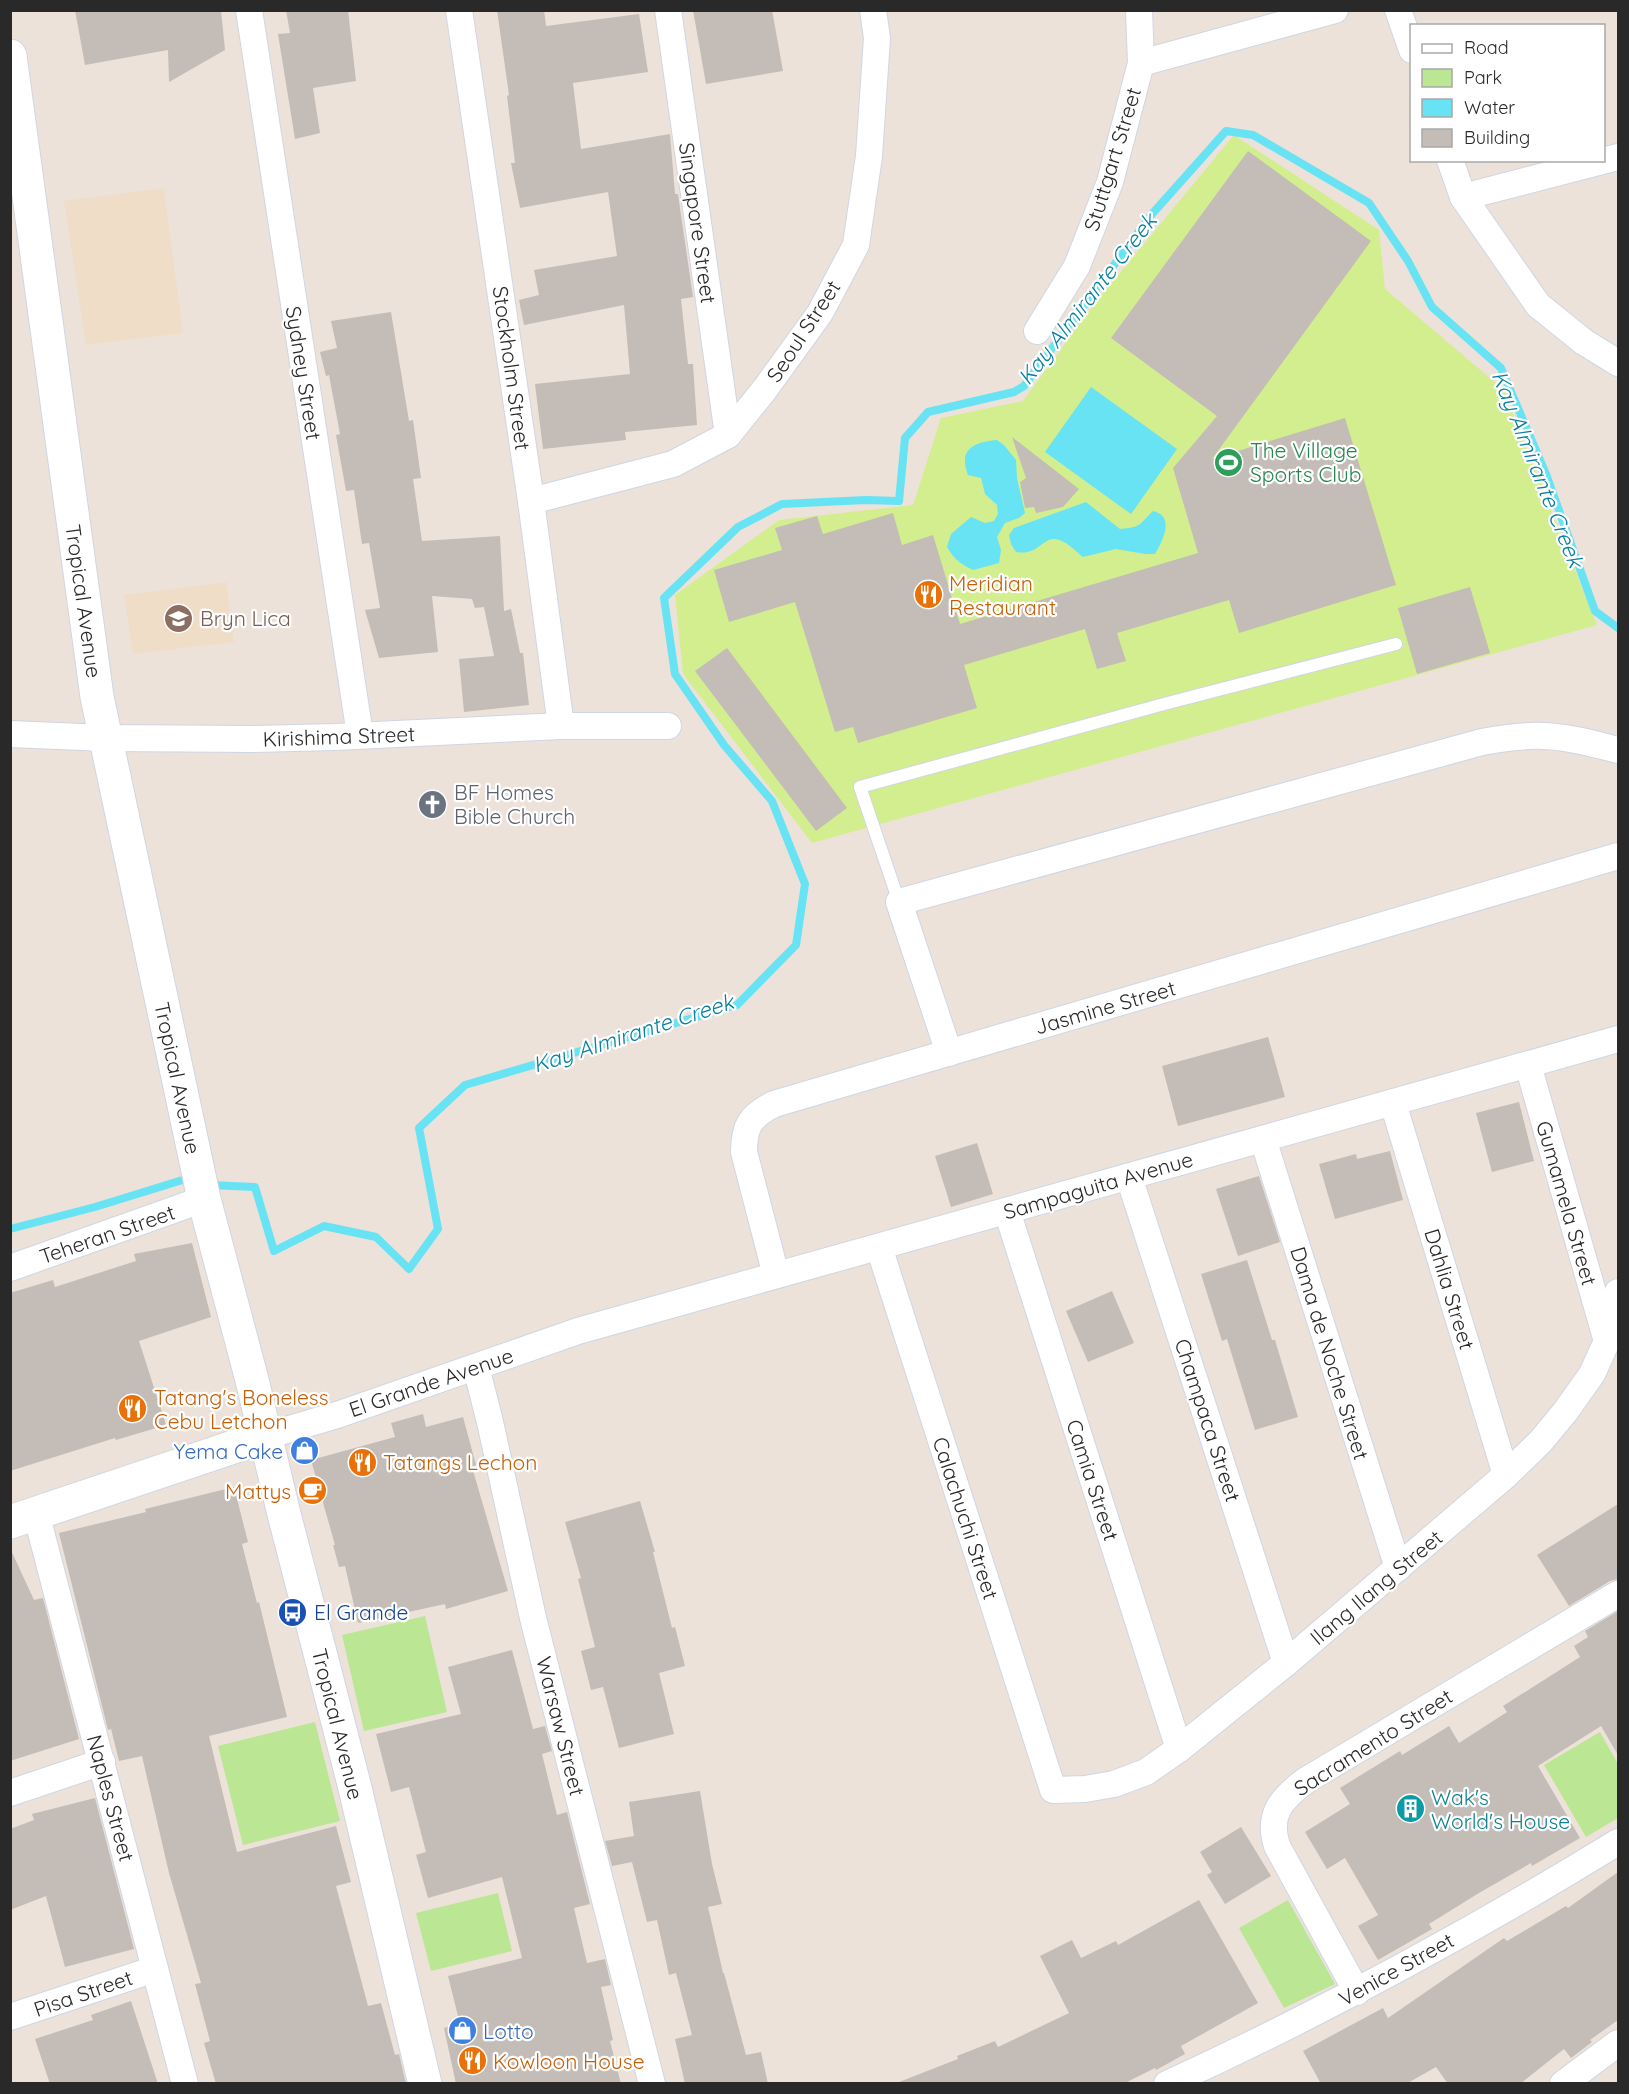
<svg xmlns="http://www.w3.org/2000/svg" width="1629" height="2094" font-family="Quicksand,sans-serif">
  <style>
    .education { fill: #efddc8 }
    .green { fill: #bbe693 }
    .pitch { fill: #d3ee8e }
    .water { fill: #67e3f4 }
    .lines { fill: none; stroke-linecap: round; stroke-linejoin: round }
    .stream { stroke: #67e3f4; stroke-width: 8 }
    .building { fill: #c4bcb7 }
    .lane-casing { stroke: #cfd6e3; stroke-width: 14 }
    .street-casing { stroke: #cfd6e3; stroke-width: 28 }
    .secondary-casing { stroke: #cfd6e3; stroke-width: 35 }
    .lane { stroke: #fff; stroke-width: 12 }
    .street { stroke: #fff; stroke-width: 26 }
    .secondary { stroke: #fff; stroke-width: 33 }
    .labels { text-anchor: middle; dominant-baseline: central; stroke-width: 4.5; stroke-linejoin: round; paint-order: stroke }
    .street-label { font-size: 21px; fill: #292929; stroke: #fff }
    .leisure-label { font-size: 21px; fill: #27864d; stroke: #fff; text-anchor: start }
    .food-label { font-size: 21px; fill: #c56008; stroke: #fff; text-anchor: start }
    .education-label { font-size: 21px; fill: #785e54; stroke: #fff; text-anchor: start }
    .worship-label { font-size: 21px; fill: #5b616d; stroke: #fff; text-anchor: start }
    .shop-label { font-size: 21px; fill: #366cbe; stroke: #fff; text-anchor: end }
    .transit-label { font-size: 21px; fill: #164399; stroke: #fff; text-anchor: start }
    .culture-label { font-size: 21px; fill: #0d838f; stroke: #fff; text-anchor: start }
    .water-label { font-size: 22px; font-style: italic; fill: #07809f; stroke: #fff }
  </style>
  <rect width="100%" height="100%" fill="#ece2da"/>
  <!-- education -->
  <g class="education">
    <path d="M 164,188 L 183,333 L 86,345 L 64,201 Z"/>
    <path d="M 226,582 L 234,642 L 133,654 L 124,595 Z"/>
  </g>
  <!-- green -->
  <g class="green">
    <path d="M 425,1616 L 447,1712 L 364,1731 L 342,1635 Z"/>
    <path d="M 315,1722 L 340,1821 L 243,1845 L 218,1746 Z"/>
    <path d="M 1600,1732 L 1618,1764 L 1618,1818 L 1586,1837 L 1544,1765 Z"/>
    <path d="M 498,1893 L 512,1951 L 431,1971 L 416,1913 Z"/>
    <path d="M 1288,1900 L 1335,1984 L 1284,2008 L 1239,1928 Z"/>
  </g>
  <!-- pitch -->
  <path class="pitch" d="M 1234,135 L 1379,230 L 1385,289 L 1503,389 L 1597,625 L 812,843 L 683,674 L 675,595 L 779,520 L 913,505 L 941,418 L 1023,401 L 1095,303 Z"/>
  <!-- water -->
  <g class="water">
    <path d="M 1091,387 L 1177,449 L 1131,514 L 1045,452 Z"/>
    <path d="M 997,440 L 1004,445 L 1016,460 L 1017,478 L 1025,513 L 1019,518 L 1005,523 L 997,537 L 1001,550 L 999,563 L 973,570 C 960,564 954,559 947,547 L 951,534 L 971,517 L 985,523 L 994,521 L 998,514 L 997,505 L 985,494 L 981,478 L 968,475 C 958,449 974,442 997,440 Z"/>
    <path d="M 1086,502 L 1120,529 C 1143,527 1138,525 1153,511 C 1176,516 1162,542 1155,554 L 1145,554 L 1116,549 L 1083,557 C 1075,551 1066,540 1055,539 C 1042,538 1038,556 1016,552 L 1011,544 L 1009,535 L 1014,528 Z"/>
  </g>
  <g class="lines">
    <!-- stream -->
    <g class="stream">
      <path d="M 209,1185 L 255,1187 L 274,1251 L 324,1226 L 376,1237 L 409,1269 L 438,1229 L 419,1128 L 465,1085 L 737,1005 L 796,945 L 805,884 L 772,801 L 724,745 L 675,674 L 664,598 L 738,527 L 782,504 L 866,500 L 899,501 L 905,438 L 928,412 L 1014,392 L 1024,386 L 1152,214 L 1226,131 L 1253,135 L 1369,203 L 1408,261 L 1432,307 L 1501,368 L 1546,474 L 1595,611 L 1618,628"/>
      <path d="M 10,1229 L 95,1207 L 189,1178 L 191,1179"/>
    </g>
  </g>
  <!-- building -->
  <g class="building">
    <path d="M 75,10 L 221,10 L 225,50 L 169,82 L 168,50 L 85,65 Z"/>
    <path d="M 286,10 L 348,10 L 356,81 L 313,88 L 320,133 L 295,139 L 278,34 L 290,33 Z"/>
    <path d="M 497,10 L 544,10 L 546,26 L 639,14 L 648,72 L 573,83 L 581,149 L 670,134 L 675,194 L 678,194 L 693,297 L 681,299 L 688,364 L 693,364 L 697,425 L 625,432 L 626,440 L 543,449 L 535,384 L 630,374 L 624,305 L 524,325 L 519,300 L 539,295 L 534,270 L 617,256 L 608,192 L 520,208 L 511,163 L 515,163 L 507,96 L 509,95 Z"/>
    <path d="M 693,10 L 772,10 L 783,71 L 706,84 Z"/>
    <path d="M 1248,151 L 1371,241 L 1212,459 L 1345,418 L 1396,585 L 1239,633 L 1229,600 L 1117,633 L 1126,661 L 1097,669 L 1085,629 L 964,665 L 977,708 L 858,743 L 853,727 L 835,732 L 795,602 L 729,622 L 714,570 L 782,550 L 775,528 L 817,516 L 823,534 L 893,513 L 902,545 L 933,535 L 960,624 L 1198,553 L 1173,468 L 1217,416 L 1111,338 Z"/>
    <path d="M 391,312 L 409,421 L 413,420 L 421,478 L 413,479 L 422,541 L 500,536 L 504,611 L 511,609 L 520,653 L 523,653 L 529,705 L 464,712 L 459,659 L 494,656 L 484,607 L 475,608 L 472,599 L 432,596 L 438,652 L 379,658 L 365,610 L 380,608 L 369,543 L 362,544 L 354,490 L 346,491 L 336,435 L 340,434 L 329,375 L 326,376 L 320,352 L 337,348 L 331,321 Z"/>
    <path d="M 1012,437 L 1079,489 L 1063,507 L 1036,513 L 1034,507 L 1025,508 L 1020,482 L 1026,478 Z"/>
    <path d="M 1470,587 L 1490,653 L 1417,674 L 1398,608 Z"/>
    <path d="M 727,648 L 847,808 L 816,831 L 695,671 Z"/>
    <path d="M 1268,1037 L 1285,1097 L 1178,1126 L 1162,1066 Z"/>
    <path d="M 1519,1102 L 1534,1161 L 1492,1172 L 1476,1113 Z"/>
    <path d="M 977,1143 L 993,1194 L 951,1207 L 935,1156 Z"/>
    <path d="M 1390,1151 L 1403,1200 L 1335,1219 L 1319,1164 L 1356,1154 L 1357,1159 Z"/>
    <path d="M 1259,1176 L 1280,1242 L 1238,1256 L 1216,1189 Z"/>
    <path d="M 192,1243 L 211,1317 L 139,1341 L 166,1425 L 116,1440 L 115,1438 L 10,1471 L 10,1293 L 53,1280 L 55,1287 L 136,1261 L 134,1254 Z"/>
    <path d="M 1247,1260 L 1272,1340 L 1275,1340 L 1298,1417 L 1255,1430 L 1227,1339 L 1222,1341 L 1201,1274 Z"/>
    <path d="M 1112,1291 L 1134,1343 L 1088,1362 L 1066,1311 Z"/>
    <path d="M 423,1414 L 426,1427 L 463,1417 L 476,1465 L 472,1467 L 508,1591 L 446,1609 L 445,1604 L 358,1623 L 345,1566 L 339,1567 L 333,1545 L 335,1545 L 311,1460 L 395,1437 L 391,1423 Z"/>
    <path d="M 234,1487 L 248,1542 L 242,1544 L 257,1603 L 259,1602 L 287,1717 L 209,1736 L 237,1852 L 336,1826 L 351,1882 L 336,1886 L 368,2006 L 381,2003 L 395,2055 L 399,2054 L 406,2084 L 216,2084 L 204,2043 L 210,2041 L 195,1984 L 201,1983 L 169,1873 L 142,1756 L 119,1761 L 111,1729 L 108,1730 L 59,1533 L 146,1512 L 145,1509 Z"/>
    <path d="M 640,1501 L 655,1552 L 653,1552 L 672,1628 L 675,1627 L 685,1666 L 659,1673 L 674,1734 L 619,1748 L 603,1687 L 591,1690 L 581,1651 L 595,1647 L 578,1579 L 581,1578 L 565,1522 Z"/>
    <path d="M 1618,1504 L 1618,1579 L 1610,1581 L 1569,1606 L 1537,1555 Z"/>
    <path d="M 10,1548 L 34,1600 L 43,1598 L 79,1739 L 10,1761 Z"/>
    <path d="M 1618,1611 L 1618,1755 L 1601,1726 L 1538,1766 L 1580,1838 L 1532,1866 L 1531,1863 L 1479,1893 L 1429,1924 L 1432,1929 L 1378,1960 L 1358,1926 L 1378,1915 L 1345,1858 L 1327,1869 L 1305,1832 L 1350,1804 L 1340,1788 L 1400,1751 L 1402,1755 L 1449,1726 L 1459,1743 L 1507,1712 L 1503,1706 L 1580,1657 L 1574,1646 L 1588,1637 L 1585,1631 Z"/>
    <path d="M 512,1650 L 533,1729 L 545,1726 L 552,1751 L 542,1754 L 557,1815 L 567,1812 L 590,1904 L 574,1908 L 587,1963 L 605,1959 L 611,1985 L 601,1987 L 613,2040 L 610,2041 L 621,2084 L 456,2084 L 444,2028 L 460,2024 L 448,1976 L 522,1958 L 502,1877 L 428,1898 L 416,1855 L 426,1852 L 409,1787 L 391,1792 L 376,1734 L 461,1714 L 448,1667 Z"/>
    <path d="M 700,1791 L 712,1864 L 722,1904 L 708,1907 L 723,1973 L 724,1973 L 746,2055 L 761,2052 L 768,2084 L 685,2084 L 675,2039 L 692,2035 L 676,1973 L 669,1975 L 657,1920 L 647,1922 L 632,1862 L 612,1866 L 605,1841 L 634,1836 L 629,1802 Z"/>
    <path d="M 95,1798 L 134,1949 L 65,1967 L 46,1896 L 10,1910 L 10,1829 L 34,1820 L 32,1814 Z"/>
    <path d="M 1241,1827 L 1271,1876 L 1225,1904 L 1207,1875 L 1212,1872 L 1200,1852 Z"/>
    <path d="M 1618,1872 L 1618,2020 L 1590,2040 L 1592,2042 L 1571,2058 L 1564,2049 L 1520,2084 L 1448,2084 L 1436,2067 L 1406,2084 L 1321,2084 L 1303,2051 L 1383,2008 L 1388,2018 L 1504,1938 L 1507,1941 L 1566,1906 L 1568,1908 Z"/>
    <path d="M 1199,1900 L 1258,2003 L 1181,2046 L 1185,2054 L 1156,2070 L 1155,2068 L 1123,2084 L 900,2084 L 899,2082 L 958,2059 L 957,2056 L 995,2041 L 998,2047 L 1069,2013 L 1040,1956 L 1072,1940 L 1081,1958 L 1116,1941 L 1118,1945 Z"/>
    <path d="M 131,2001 L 158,2084 L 50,2084 L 35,2039 L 93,2020 L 91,2015 Z"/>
  </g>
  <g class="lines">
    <defs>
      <path id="lane" d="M 899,902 L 860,787 L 1164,704 L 1396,644"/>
      <g id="street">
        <path d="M 249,10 L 360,735"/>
        <path d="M 459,10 L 531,501 L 561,726"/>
        <path d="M 668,10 L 728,435"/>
        <path d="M 1398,10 L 1412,50"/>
        <path d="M 1141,63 L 1335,10"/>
        <path d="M 1450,160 L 1463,197 L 1538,305 L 1584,342 L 1618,363"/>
        <path d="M 1463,197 L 1618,157"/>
        <path d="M 1037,331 L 1077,266 L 1110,182 L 1141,63 L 1139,10"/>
        <path d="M 531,501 L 673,464 L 728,435 L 765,389 L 820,313 L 856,245 L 869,156 L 877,38 L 873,10"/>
        <path d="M 10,734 L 106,738 L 253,739 L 335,737 L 561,726 L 668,726"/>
        <path d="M 949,1053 L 899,902 L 1482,742 C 1503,738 1523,735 1544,736 C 1569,737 1594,744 1618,750"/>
        <path d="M 1528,1065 L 1606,1338"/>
        <path d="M 1393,1103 L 1506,1475"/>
        <path d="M 1263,1139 L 1398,1568"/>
        <path d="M 1129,1177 L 1286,1663"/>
        <path d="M 1007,1211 L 1179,1749"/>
        <path d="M 879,1247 L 1053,1790 L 1085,1789 L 1114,1784 L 1146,1772 L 1179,1749 L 1286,1663 L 1506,1475 L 1541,1441 L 1565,1412 L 1592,1374 L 1607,1341 L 1618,1292"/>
        <path d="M 10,1268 L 204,1199"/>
        <path d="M 776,1275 L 744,1152 C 744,1126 750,1116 774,1104 L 1618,856"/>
        <path d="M 476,1367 L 490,1422 L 533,1618 L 652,2084"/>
        <path d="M 266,1436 L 337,1415 L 578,1331 L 1618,1039"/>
        <path d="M 36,1513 L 185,2084"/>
        <path d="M 10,1793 L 102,1762"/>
        <path d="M 1357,1992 L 1277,1846 C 1267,1815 1281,1799 1305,1781 L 1618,1594"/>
        <path d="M 10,2017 L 155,1969"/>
        <path d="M 1167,2084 C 1322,2013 1473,1931 1618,1842"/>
        <path d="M 1563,2084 L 1618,2043"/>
      </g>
      <g id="secondary">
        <path d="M 10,56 L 97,697 L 204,1199 L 252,1380 L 284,1514 L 354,1784 L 425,2084"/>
        <path d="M 10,1522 L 266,1436"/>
      </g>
    </defs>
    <!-- lane casing -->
    <use href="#lane" class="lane-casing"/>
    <!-- street casing -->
    <use href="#street" class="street-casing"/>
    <!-- secondary casing -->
    <use href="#secondary" class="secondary-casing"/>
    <!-- lane -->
    <use href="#lane" class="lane"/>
    <!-- street -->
    <use href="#street" class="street"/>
    <!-- secondary -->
    <use href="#secondary" class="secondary"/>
  </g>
  <!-- icons -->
  <defs>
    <symbol id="stadium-disc" viewBox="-11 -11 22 22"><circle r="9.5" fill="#2e9e5b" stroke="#fff"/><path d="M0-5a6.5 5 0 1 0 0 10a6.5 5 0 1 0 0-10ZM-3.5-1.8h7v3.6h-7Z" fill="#fff"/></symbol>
    <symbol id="restaurant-disc" viewBox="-11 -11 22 22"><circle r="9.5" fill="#e8710a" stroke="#fff"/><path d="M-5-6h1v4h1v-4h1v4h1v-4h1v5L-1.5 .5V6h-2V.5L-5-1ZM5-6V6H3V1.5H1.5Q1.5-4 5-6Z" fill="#fff"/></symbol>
    <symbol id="school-disc" viewBox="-11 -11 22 22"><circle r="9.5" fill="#8d6e63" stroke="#fff"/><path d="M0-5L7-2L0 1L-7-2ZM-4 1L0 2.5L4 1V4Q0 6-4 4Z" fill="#fff"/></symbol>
    <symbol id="church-disc" viewBox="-11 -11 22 22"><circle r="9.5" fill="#6b7280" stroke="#fff"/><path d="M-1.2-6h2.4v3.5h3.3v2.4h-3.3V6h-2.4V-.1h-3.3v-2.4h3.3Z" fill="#fff"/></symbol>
    <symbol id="shop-disc" viewBox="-11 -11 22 22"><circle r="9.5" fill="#3f7fe0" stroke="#fff"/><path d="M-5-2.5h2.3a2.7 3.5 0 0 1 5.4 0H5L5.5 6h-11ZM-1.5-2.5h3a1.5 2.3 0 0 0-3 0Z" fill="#fff"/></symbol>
    <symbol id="cafe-disc" viewBox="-11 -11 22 22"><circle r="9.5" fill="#e8710a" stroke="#fff"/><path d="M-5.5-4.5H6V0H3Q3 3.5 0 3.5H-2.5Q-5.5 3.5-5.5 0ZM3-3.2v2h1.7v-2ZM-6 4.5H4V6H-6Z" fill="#fff"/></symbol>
    <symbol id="bus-disc" viewBox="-11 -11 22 22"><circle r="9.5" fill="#1a4fb4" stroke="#fff"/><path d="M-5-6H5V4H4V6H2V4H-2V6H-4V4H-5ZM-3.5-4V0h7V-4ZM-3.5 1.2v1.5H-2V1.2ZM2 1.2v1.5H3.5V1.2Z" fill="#fff"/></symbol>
    <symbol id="building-disc" viewBox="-11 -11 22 22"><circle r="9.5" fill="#0f9aa8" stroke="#fff"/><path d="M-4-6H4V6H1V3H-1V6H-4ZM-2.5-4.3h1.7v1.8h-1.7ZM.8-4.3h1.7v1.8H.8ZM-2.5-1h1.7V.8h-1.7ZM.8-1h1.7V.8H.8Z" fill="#fff"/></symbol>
  </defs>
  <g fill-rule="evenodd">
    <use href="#stadium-disc" x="1212" y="446" width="33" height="33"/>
    <use href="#restaurant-disc" x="912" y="578" width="33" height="33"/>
    <use href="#school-disc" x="162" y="602" width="33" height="33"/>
    <use href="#church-disc" x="416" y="788" width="33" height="33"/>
    <use href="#restaurant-disc" x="116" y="1392" width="33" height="33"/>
    <use href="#shop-disc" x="288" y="1434" width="33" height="33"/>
    <use href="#restaurant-disc" x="346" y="1446" width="33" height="33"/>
    <use href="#cafe-disc" x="296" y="1474" width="33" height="33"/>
    <use href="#bus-disc" x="276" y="1596" width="33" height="33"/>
    <use href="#building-disc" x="1394" y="1792" width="33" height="33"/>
    <use href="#shop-disc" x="446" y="2014" width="33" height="33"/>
    <use href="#restaurant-disc" x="456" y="2044" width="33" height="33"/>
  </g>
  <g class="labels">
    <!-- street labels -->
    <g class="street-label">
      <text transform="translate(1112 159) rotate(-73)">Stuttgart Street</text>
      <text transform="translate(698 223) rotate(82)">Singapore Street</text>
      <text transform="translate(803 331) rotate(-57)">Seoul Street</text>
      <text transform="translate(512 368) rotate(82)">Stockholm Street</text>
      <text transform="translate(304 373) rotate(81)">Sydney Street</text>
      <text transform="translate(84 601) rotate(82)">Tropical Avenue</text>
      <text transform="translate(339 736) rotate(-2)">Kirishima Street</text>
      <text transform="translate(1105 1007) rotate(-16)">Jasmine Street</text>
      <text transform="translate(178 1078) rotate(78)">Tropical Avenue</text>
      <text transform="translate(1098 1185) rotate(-16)">Sampaguita Avenue</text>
      <text transform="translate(1567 1203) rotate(74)">Gumamela Street</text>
      <text transform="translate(107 1234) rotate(-19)">Teheran Street</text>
      <text transform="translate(1450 1289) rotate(73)">Dahlia Street</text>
      <text transform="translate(1330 1353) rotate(73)">Dama de Noche Street</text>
      <text transform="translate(431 1382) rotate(-19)">El Grande Avenue</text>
      <text transform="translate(1208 1420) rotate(72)">Champaca Street</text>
      <text transform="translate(1093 1480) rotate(72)">Camia Street</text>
      <text transform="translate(966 1518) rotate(72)">Calachuchi Street</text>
      <text transform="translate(1376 1587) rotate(-40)">Ilang Ilang Street</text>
      <text transform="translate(338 1724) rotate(76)">Tropical Avenue</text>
      <text transform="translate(561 1726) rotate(76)">Warsaw Street</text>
      <text transform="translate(1373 1742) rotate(-32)">Sacramento Street</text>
      <text transform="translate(111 1798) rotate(75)">Naples Street</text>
      <text transform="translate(1396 1969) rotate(-29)">Venice Street</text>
      <text transform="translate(83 1993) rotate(-19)">Pisa Street</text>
    </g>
    <!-- leisure labels -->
    <g class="leisure-label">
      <text x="1250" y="450">The Village<tspan x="1250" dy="24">Sports Club</tspan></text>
    </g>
    <!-- food labels -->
    <g class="food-label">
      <text x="949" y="583">Meridian<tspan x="949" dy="24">Restaurant</tspan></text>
      <text x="154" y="1397">Tatang's Boneless<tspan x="154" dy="24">Cebu Letchon</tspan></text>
      <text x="383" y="1462">Tatangs Lechon</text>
      <text x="291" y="1491" text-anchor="end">Mattys</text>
      <text x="493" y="2061">Kowloon House</text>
    </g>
    <!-- education labels -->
    <g class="education-label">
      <text x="200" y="618">Bryn Lica</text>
    </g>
    <!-- worship labels -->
    <g class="worship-label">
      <text x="454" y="792">BF Homes<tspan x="454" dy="24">Bible Church</tspan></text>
    </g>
    <!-- shop labels -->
    <g class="shop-label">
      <text x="283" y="1451">Yema Cake</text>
      <text x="483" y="2031" text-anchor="start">Lotto</text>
    </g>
    <!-- transit labels -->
    <g class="transit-label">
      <text x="314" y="1612">El Grande</text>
    </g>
    <!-- culture labels -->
    <g class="culture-label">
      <text x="1431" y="1797">Wak's<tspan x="1431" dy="24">World's House</tspan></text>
    </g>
    <!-- water labels -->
    <g class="water-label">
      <text transform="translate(1087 299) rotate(-52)">Kay Almirante Creek</text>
      <text transform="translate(1538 469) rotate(68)">Kay Almirante Creek</text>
      <text transform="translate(633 1033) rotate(-18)">Kay Almirante Creek</text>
    </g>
  </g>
  <!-- border -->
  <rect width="1629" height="2094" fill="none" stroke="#292929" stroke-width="24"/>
  <!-- legend -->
  <rect x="1410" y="24" width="195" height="138" fill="#ffffff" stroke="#a9a9a9" stroke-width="1.5"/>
  <rect x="1422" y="44" width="30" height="9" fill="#ffffff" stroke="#a9a9a9" stroke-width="1.5"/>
  <text x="1464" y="54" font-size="18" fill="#292929">Road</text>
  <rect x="1422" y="69" width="30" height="18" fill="#bbe693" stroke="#a9a9a9" stroke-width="1.5"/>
  <text x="1464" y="84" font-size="18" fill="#292929">Park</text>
  <rect x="1422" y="99" width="30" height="18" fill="#67e3f4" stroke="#a9a9a9" stroke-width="1.5"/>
  <text x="1464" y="114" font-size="18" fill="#292929">Water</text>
  <rect x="1422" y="129" width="30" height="18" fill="#c4bcb7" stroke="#a9a9a9" stroke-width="1.5"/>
  <text x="1464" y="144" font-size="18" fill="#292929">Building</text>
</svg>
